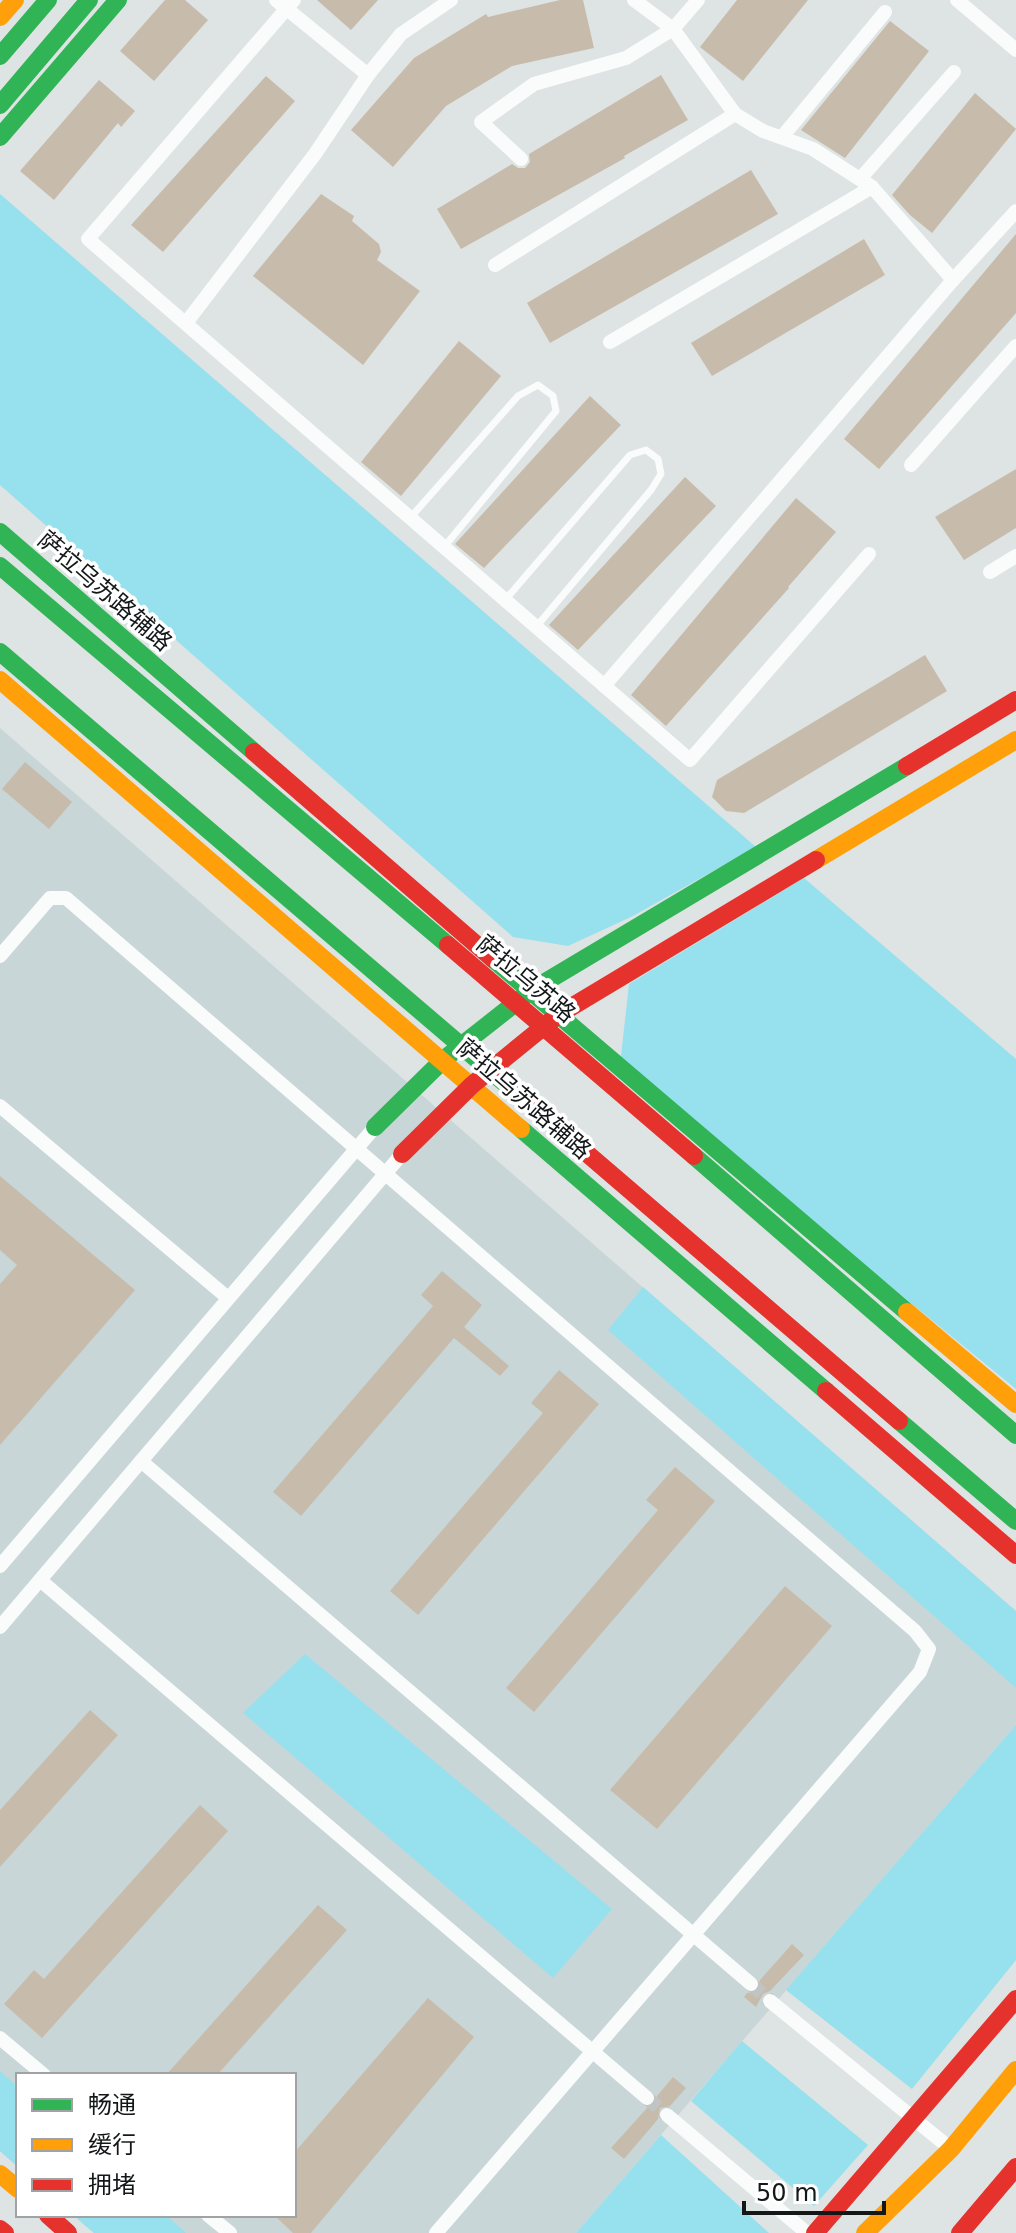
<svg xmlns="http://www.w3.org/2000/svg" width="1016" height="2233" font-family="'DejaVu Sans','Noto Sans SC',sans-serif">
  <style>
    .built { fill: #c9d6d8 }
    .green { fill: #96e1ed }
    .building { fill: #c7bcab }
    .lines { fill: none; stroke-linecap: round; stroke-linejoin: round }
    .street-tunnel { stroke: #c0c4c5; stroke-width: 14; stroke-dasharray: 14 7; stroke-linecap: butt }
    .lane { stroke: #fafbfb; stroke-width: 7 }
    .street { stroke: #fafbfb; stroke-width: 14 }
    .fast { stroke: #30b455; stroke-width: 18 }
    .slow { stroke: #ff9f0a; stroke-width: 18 }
    .jam { stroke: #e5322d; stroke-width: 18 }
    .labels { text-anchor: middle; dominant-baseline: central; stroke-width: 7; stroke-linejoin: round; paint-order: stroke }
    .street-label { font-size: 24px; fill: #141718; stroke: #fff }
  </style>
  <rect width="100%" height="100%" fill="#dee3e3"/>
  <!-- built -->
  <path class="built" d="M 0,728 L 1016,1612 L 1016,1725 L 576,2233 L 94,2233 L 73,2215 L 294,2215 L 294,2075 L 18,2075 L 18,2167 L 0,2151 Z"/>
  <!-- green -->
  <g class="green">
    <path d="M 0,194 L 756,847 L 633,916 L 568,946 L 513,937 L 0,485 Z"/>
    <path d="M 804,878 L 1016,1059 L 1016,1389 L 620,1065 L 629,984 Z"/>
    <path d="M 643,1287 L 1016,1611 L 1016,1688 L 608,1330 Z"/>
    <path d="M 305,1654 L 612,1909 L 553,1978 L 243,1713 Z"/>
    <path d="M 1016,1725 L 1016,1960 L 912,2089 L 786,1990 Z"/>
    <path d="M 742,2041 L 868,2145 L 814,2206 L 691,2101 Z"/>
    <path d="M 0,2071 L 18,2087 L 18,2167 L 0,2151 Z"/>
    <path d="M 661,2135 L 769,2233 L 576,2233 Z"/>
    <path d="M 73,2215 L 166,2215 L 186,2233 L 94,2233 Z"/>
  </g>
  <!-- building -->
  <g class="building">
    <path d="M 165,0 L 185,0 L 208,20 L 154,81 L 120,51 Z"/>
    <path d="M 317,0 L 378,0 L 351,30 Z"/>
    <path d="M 560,0 L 583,0 L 594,48 L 512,66 L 446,106 L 393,167 L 351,130 L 414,58 L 486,14 L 488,17 Z"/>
    <path d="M 737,0 L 808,0 L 743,81 L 700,47 Z"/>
    <path d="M 890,21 L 929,51 L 845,158 L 801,130 Z"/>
    <path d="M 661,75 L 688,120 L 624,156 L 625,158 L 461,249 L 437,209 L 512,164 L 518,168 L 525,168 L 530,162 L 529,154 Z"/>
    <path d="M 266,76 L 295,101 L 163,252 L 131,225 Z"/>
    <path d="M 99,80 L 135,111 L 121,127 L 118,123 L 54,200 L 20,171 Z"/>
    <path d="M 975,93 L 1016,129 L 932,233 L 910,215 L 892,195 Z"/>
    <path d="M 751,170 L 778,214 L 550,343 L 527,303 Z"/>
    <path d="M 321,194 L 354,216 L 352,221 L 379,244 L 381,252 L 377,260 L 420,291 L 363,365 L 253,276 Z"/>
    <path d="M 1016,234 L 1016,313 L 879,469 L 844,439 Z"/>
    <path d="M 864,239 L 885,275 L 712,376 L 691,343 Z"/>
    <path d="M 459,341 L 501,376 L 401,496 L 361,462 Z"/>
    <path d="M 590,396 L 621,425 L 484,568 L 455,544 Z"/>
    <path d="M 1016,469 L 1016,528 L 964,560 L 935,517 Z"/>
    <path d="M 685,477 L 716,506 L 578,650 L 549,625 Z"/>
    <path d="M 796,498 L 836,532 L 788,587 L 789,588 L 666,726 L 631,695 Z"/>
    <path d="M 925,655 L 947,691 L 744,813 L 726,811 L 712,797 L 717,780 Z"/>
    <path d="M 25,762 L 72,802 L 49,829 L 2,789 Z"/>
    <path d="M 0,1176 L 135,1290 L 0,1445 L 0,1284 L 17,1265 L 0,1250 Z"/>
    <path d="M 442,1271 L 482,1305 L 464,1327 L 509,1366 L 500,1376 L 454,1338 L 301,1516 L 273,1492 L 433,1306 L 421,1295 Z"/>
    <path d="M 559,1370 L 599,1404 L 418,1615 L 390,1591 L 543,1413 L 531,1403 Z"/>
    <path d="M 675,1467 L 715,1501 L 534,1712 L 506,1688 L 658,1510 L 646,1500 Z"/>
    <path d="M 785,1586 L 832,1626 L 657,1829 L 610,1790 Z"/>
    <path d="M 90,1710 L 118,1735 L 0,1867 L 0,1810 Z"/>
    <path d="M 200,1805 L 228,1831 L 42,2038 L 4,2004 L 34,1970 L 44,1979 Z"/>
    <path d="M 318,1905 L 347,1930 L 217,2075 L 166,2075 Z"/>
    <path d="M 792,1944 L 804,1955 L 770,1991 L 763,1994 L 756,2007 L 744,1997 L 747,1993 L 758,1991 L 760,1980 Z"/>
    <path d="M 428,1998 L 474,2037 L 311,2233 L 293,2233 L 274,2215 L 294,2215 L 294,2153 Z"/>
    <path d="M 673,2077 L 686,2088 L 670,2106 L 660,2108 L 658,2119 L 624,2159 L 611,2148 L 647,2108 L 654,2105 L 657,2096 Z"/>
  </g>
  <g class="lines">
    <!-- street-tunnel -->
    <g class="street-tunnel">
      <path d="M 751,1984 L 770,2001"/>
      <path d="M 647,2098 L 667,2115"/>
    </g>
    <!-- lane -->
    <g class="lane">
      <path d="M 410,518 L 518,396 L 538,385 L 553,396 L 556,411 L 444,547"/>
      <path d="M 505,600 L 630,455 L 646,450 L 658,459 L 661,474 L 651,490 L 536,627"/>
    </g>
    <!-- street -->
    <g class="street">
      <path d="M 276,0 L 368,75"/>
      <path d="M 294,0 L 88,239 L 690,760 L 869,554"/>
      <path d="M 634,0 L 673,29 L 735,114 L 763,131 L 813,149 L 872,187 L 953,280"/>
      <path d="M 957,0 L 1016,50"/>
      <path d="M 782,137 L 885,12"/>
      <path d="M 521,159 L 481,122 L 534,84 L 626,58 L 673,29 L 698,0"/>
      <path d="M 860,179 L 954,72"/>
      <path d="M 495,265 L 735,114"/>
      <path d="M 186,323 L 315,154 L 368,75 L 401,34 L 451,0"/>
      <path d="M 610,342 L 872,187"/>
      <path d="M 911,465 L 1016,346"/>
      <path d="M 990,572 L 1016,556"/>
      <path d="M 604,686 L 953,280 L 1016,211"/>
      <path d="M 0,956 L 50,898 L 66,898 L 915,1631 L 929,1649 L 920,1672 L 436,2233"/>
      <path d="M 0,1106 L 228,1298"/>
      <path d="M 141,1461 L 751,1984"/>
      <path d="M 0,1566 L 375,1127"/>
      <path d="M 40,1580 L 647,2098"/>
      <path d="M 0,1627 L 402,1154"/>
      <path d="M 770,2001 L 951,2149"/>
      <path d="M 0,2038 L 44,2075"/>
      <path d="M 667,2115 L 807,2233"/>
      <path d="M 208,2215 L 230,2233"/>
    </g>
    <!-- fast -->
    <g class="fast">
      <path d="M 0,56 L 48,0"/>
      <path d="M 0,105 L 89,0"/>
      <path d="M 0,137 L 118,0"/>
      <path d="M 0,532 L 254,752"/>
      <path d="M 0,566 L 448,945"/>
      <path d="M 0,652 L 527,1102"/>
      <path d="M 493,959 L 907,1312"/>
      <path d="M 375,1127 L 443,1060 L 532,990 L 907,766"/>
      <path d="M 521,1129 L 826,1391"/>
      <path d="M 694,1156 L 1016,1435"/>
      <path d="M 899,1421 L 1016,1521"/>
    </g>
    <!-- slow -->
    <g class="slow">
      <path d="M 0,17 L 15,0"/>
      <path d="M 0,680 L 521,1129"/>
      <path d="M 816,860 L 1016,740"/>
      <path d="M 907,1312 L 1016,1404"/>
      <path d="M 0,2174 L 18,2189"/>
      <path d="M 865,2233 L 951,2149 L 1016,2070"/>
    </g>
    <!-- jam -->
    <g class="jam">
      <path d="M 254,752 L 493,959"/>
      <path d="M 907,766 L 1016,700"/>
      <path d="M 448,945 L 694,1156"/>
      <path d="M 527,1102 L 899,1421"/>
      <path d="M 402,1154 L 472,1085 L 558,1015 L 816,860"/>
      <path d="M 826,1391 L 1016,1555"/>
      <path d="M 48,2215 L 68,2233"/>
      <path d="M 0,2229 L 5,2233"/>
      <path d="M 815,2233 L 1016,1999"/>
      <path d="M 960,2233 L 1016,2167"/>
    </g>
  </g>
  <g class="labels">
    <!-- street labels -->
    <g class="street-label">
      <text transform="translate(105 591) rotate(41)">萨拉乌苏路辅路</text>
      <text transform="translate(526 979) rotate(40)">萨拉乌苏路</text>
      <text transform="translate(524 1099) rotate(41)">萨拉乌苏路辅路</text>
    </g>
  </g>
  <!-- legend -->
  <rect x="16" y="2073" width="280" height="144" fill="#ffffff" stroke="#a1a2a3" stroke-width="2"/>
  <rect x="32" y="2099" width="40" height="12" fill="#30b455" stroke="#a1a2a3" stroke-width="2"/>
  <text x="88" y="2113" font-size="24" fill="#141718">畅通</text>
  <rect x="32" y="2139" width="40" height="12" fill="#ff9f0a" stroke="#a1a2a3" stroke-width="2"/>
  <text x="88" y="2153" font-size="24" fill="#141718">缓行</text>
  <rect x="32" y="2179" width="40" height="12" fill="#e5322d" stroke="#a1a2a3" stroke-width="2"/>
  <text x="88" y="2193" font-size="24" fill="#141718">拥堵</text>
  <!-- scale -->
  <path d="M744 2201v12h140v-12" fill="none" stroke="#141718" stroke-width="4"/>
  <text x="756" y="2201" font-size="24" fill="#141718" stroke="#ffffff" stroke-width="6" paint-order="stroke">50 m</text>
</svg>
